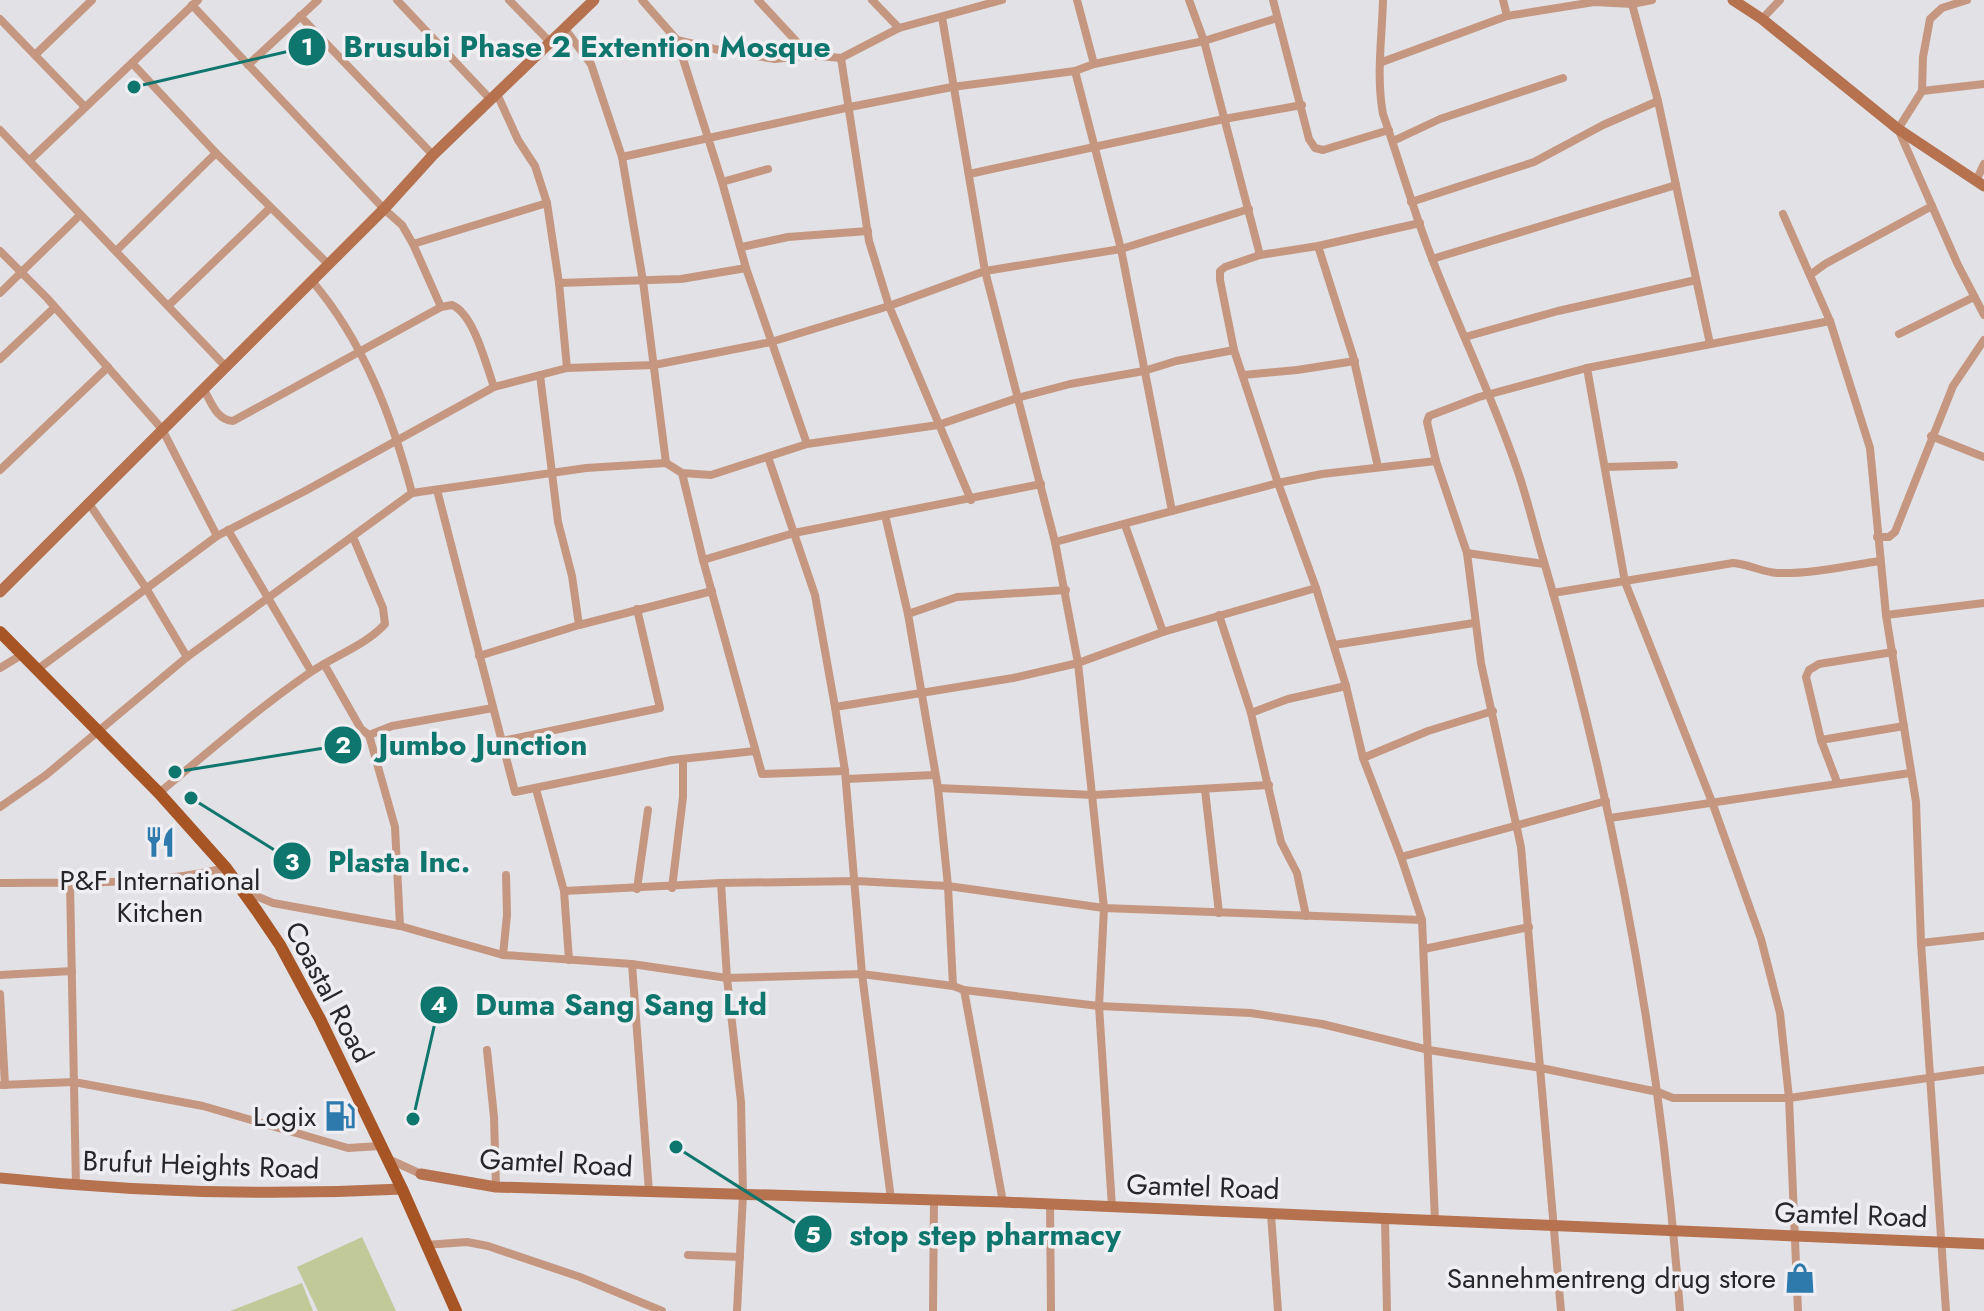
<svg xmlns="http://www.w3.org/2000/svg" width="1984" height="1311" font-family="Jost,sans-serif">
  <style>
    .green { fill: #c1c999 }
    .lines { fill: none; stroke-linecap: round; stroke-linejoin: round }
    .street { stroke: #c69780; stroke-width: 8 }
    .secondary { stroke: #b6714e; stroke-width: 11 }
    .primary { stroke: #a85526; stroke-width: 12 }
    .labels { text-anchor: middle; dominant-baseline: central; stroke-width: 7; stroke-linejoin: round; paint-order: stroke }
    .poi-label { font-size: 28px; fill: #272729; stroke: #eeeef3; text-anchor: end }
    .street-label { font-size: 28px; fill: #272729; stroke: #eeeef3 }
    .leader { fill: none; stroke: #0f766e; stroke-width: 3 }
    .callout-dot { fill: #0f766e; stroke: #eeeef3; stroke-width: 3 }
    .mark-label { font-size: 24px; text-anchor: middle; font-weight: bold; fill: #fff }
    .callout-label { font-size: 30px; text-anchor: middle; font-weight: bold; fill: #0f766e; stroke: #eeeef3; stroke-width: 7; stroke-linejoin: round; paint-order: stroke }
  </style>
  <rect width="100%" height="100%" fill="#e1e1e6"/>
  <!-- green -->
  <g class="green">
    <path d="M 362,1237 L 396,1311 L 318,1311 L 297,1267 Z"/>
    <path d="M 302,1283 L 313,1311 L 230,1311 Z"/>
  </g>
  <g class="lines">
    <!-- street -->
    <g class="street">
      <path d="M 397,0 L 491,100"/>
      <path d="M 509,0 L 551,43"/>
      <path d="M 642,0 L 677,40 L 722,182 L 746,268 L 807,444"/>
      <path d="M 758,0 L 809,55"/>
      <path d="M 872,0 L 899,28"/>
      <path d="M 1077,0 L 1094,64"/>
      <path d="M 1189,0 L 1204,41 L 1260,255"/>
      <path d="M 1273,0 L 1309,139 L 1315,148 L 1323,150 L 1389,130"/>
      <path d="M 1383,0 C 1382,38 1376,77 1383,114 C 1400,163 1414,213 1433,261 C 1460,331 1493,398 1517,469 C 1528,500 1535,533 1545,565 C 1616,808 1661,1058 1680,1311"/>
      <path d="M 1503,0 L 1507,16"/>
      <path d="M 1967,0 L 1942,8 L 1930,19 L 1923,57 L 1922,91 L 1898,129 L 1958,265 L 1984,315"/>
      <path d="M 1632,4 L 1658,101 L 1710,344"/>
      <path d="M 192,5 L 384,209 L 402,225 L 413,244 L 441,307 L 452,305 C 474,314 486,365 494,387"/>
      <path d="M 300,16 L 433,155"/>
      <path d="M 942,17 L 985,271 L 1055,542 L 1078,663 L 1104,908 L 1099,1006 L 1112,1207"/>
      <path d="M 0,19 L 85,107"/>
      <path d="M 1762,19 L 1780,0"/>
      <path d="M 565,29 L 591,64 L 622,157 L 643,281 L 666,463"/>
      <path d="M 677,40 L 723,51 L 775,59 L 809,55 L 841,58 L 899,28 L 1002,0"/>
      <path d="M 35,55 L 92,0"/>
      <path d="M 841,58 L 869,241 L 889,306 L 971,500"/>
      <path d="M 1382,62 L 1507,16 L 1594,2 L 1632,4 L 1652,0"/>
      <path d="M 132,63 L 216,153 L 328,264"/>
      <path d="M 248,65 L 318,0"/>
      <path d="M 1075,71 L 1121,249 L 1172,511"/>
      <path d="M 1922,91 L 1984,84"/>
      <path d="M 497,94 L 518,140 L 535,166 L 547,203 L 559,283 L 567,368"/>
      <path d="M 0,130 L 226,367"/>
      <path d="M 1393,141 L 1440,119 L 1563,78"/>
      <path d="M 622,157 L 850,107 L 952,87 L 1075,71 L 1094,64 L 1204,41 L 1277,18"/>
      <path d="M 30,160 L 198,0"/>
      <path d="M 969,174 L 1224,119 L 1302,105"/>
      <path d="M 1976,181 L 1984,164"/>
      <path d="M 722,182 L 768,169"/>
      <path d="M 1411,202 L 1534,162 L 1603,125 L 1658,101"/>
      <path d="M 1783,214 L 1830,321 L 1870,448 L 1886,615 L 1916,802 L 1921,943 L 1946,1311"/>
      <path d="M 1420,223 L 1318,246 L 1260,255 L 1225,267 L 1220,271 L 1220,280 L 1234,350 L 1278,483 L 1316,588 L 1346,686 L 1363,758 L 1401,857 L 1422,920 L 1435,1221"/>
      <path d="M 413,244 L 547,203"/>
      <path d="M 1318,246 L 1353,356 L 1378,467"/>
      <path d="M 742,247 L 788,237 L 868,231"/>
      <path d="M 0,251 L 47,298 L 162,429 L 217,536"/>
      <path d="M 116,251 L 216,153"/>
      <path d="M 1432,259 L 1676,185"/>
      <path d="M 1810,275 L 1825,264 L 1932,206"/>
      <path d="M 312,281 C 364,342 392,417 412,493"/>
      <path d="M 559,283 L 681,279 L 746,268"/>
      <path d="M 0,293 L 80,215"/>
      <path d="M 169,305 L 270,208"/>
      <path d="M 1899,334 L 1974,297"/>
      <path d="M 1465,337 L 1558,311 L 1696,280"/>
      <path d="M 0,359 L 54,308"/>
      <path d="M 1587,368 L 1625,582 L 1712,802 L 1761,939 L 1780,1013 L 1789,1098 L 1798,1311"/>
      <path d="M 540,375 L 558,522 L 572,576 L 579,625"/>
      <path d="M 1243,375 L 1297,370 L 1355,361"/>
      <path d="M 203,388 C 211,401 216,420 233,421 L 441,307"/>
      <path d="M 1931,436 L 1984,457"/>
      <path d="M 768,457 L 815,595 L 835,707 L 845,771 L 862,974 L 891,1199"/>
      <path d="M 1606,467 L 1674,465"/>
      <path d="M 0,470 L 108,367"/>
      <path d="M 682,473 L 703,560 L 762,774 L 845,771"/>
      <path d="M 437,490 L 515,792 L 672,760 L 755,751"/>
      <path d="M 88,502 L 146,588 L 187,657"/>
      <path d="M 885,515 L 908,614 L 938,788 L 948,886 L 953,986"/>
      <path d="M 1125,525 L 1163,632"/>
      <path d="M 228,530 L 311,671"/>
      <path d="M 1877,537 L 1889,537 L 1895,532 L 1953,386 L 1984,340"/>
      <path d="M 1055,542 L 1278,483 L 1322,474 L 1436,461"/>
      <path d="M 1467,553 L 1544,564"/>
      <path d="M 703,560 L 794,533 L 1041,484"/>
      <path d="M 1553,593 L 1733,563 C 1748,564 1762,572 1777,573 C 1811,574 1846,566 1880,561"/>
      <path d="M 908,614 L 957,597 L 1066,590"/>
      <path d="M 1219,615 L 1251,713 L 1281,842 L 1297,873 L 1306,916"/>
      <path d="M 1886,615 L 1984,603"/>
      <path d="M 1334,645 L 1474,623"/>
      <path d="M 479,656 L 579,625 L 712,591"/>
      <path d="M 324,664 L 361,729 L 369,735 L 392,726 L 493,708"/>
      <path d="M 0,668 L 23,654"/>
      <path d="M 38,669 L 217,536 L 305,491 L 494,387 L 567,368 L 654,365 L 771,342 L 889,306 L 985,271 L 1121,249 L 1249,209"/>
      <path d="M 835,707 L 1013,678 L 1078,663 L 1163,632 L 1316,588"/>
      <path d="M 1251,713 L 1288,699 L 1346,686"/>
      <path d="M 369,735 L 395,827 L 400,926"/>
      <path d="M 1821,740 L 1904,726"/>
      <path d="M 502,741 L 660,708 L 637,609"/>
      <path d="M 1363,758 L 1428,731 L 1493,711"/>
      <path d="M 846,779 L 934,775"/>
      <path d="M 1837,782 L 1821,740 L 1806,677 L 1809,670 L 1819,664 L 1893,652"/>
      <path d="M 938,788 L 1094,795 L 1269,785"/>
      <path d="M 536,789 L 564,891 L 569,960"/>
      <path d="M 1205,790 L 1219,913"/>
      <path d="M 159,793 C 208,752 256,710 308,674 C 333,656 365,646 385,624 L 383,608 L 353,537"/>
      <path d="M 0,807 L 46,775 L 187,657 L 412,493 L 586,468 L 666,463 L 682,473 L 711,475 L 807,444 L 938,425 L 1017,398 L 1070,384 L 1144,371 L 1176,361 L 1234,350"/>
      <path d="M 1610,818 L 1910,773"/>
      <path d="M 1401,857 L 1606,801"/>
      <path d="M 0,883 C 75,882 153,886 226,868"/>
      <path d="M 70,883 L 76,1186"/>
      <path d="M 721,883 L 727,978 L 741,1102 L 743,1195 L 737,1311"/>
      <path d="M 672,888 L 683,797 L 683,759"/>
      <path d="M 637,889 L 648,810"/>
      <path d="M 244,891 L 273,903 L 400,926 L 503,955 L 632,964 L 727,978 L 862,974 L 953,986 L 964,990 L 1099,1006 L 1251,1013 L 1322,1024 L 1429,1050 L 1541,1068 L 1658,1092 L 1673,1098 L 1789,1098 L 1984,1070"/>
      <path d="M 564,891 L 721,883 L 856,881 L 948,886 L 1104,908 L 1422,920"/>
      <path d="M 1921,943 L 1984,936"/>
      <path d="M 1424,949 L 1529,927"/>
      <path d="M 503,955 L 507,915 L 506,875"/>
      <path d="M 632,964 L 649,1192"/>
      <path d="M 0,975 L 72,971"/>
      <path d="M 964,990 L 1003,1202"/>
      <path d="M 0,994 L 5,1085"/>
      <path d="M 487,1050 L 494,1117 L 496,1187"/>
      <path d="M 0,1085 L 74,1082 L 203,1106 L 348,1148 L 380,1146"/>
      <path d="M 386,1158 L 421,1174"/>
      <path d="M 1050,1205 L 1051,1311"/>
      <path d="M 1271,1214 L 1278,1311"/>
      <path d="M 1385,1219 L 1387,1311"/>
      <path d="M 425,1245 L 467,1242 L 488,1246 L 580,1277 L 662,1311"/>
      <path d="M 688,1255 L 740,1257"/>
      <path d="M 933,1311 L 934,1200"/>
      <path d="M 1561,1311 L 1521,847 L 1481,663 L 1467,553 L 1436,461 L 1427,422 L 1429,416 L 1479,397 L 1587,368 L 1830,321"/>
    </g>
    <!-- secondary -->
    <g class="secondary">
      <path d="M 1733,0 L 1762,19 L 1898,129 L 1984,186"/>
      <path d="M 0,592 L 384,209 L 433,155 L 594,0"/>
      <path d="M 421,1174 L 496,1187 L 1003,1202 L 1984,1244"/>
      <path d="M 0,1178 C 134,1192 268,1196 402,1189"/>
    </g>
    <!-- primary -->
    <path class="primary" d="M 0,632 L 159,793 L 226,868 L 257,911 L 280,945 L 320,1019 L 402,1189 L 456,1311"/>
  </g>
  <!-- icons -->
  <defs>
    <symbol id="restaurant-bare" viewBox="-9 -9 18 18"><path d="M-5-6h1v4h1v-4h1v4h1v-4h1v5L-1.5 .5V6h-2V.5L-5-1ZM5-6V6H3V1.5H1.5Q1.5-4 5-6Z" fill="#2e7aad" stroke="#eeeef3" stroke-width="2.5" paint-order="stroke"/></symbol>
    <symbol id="fuel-bare" viewBox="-9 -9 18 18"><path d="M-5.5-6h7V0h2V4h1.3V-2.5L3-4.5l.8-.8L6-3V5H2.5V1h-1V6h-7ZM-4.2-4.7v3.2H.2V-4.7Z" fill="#2e7aad" stroke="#eeeef3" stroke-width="2.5" paint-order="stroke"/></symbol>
    <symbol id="shop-bare" viewBox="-9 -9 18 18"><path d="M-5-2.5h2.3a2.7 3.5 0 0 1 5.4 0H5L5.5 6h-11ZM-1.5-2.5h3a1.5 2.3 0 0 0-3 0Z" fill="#2e7aad" stroke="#eeeef3" stroke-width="2.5" paint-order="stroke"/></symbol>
  </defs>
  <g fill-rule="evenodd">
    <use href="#restaurant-bare" x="138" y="820" width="44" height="44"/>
    <use href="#fuel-bare" x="318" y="1094" width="44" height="44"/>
    <use href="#shop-bare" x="1778" y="1256" width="44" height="44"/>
  </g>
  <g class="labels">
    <!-- poi labels -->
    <g class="poi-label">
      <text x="160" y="880" text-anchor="middle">P&amp;F International<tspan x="160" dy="32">Kitchen</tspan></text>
      <text x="316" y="1116">Logix</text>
      <text x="1776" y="1278">Sannehmentreng drug store</text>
    </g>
    <!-- street labels -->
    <g class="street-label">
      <text transform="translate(329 992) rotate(62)">Coastal Road</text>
      <text transform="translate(556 1163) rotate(3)">Gamtel Road</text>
      <text transform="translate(201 1165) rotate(2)">Brufut Heights Road</text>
      <text transform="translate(1203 1187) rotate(2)">Gamtel Road</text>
      <text transform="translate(1851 1215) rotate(2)">Gamtel Road</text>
    </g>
  </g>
  <!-- callouts -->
  <path class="leader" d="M134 87L307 47M175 772L343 745M191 798L292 861M413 1119L439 1005M676 1147L813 1234"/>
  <g class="callout-dot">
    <circle cx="134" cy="87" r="8"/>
    <circle cx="175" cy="772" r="8"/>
    <circle cx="191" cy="798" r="8"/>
    <circle cx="413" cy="1119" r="8"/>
    <circle cx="676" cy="1147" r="8"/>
    <circle cx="307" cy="47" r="20"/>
    <circle cx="343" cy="745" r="20"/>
    <circle cx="292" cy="861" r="20"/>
    <circle cx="439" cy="1005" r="20"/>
    <circle cx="813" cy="1234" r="20"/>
  </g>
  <g class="mark-label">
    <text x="307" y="55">1</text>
    <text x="343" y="753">2</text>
    <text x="292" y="870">3</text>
    <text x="439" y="1013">4</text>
    <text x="813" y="1243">5</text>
  </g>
  <g class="callout-label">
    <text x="587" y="57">Brusubi Phase 2 Extention Mosque</text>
    <text x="483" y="755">Jumbo Junction</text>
    <text x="399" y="872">Plasta Inc.</text>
    <text x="621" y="1015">Duma Sang Sang Ltd</text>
    <text x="985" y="1245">stop step pharmacy</text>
  </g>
</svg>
